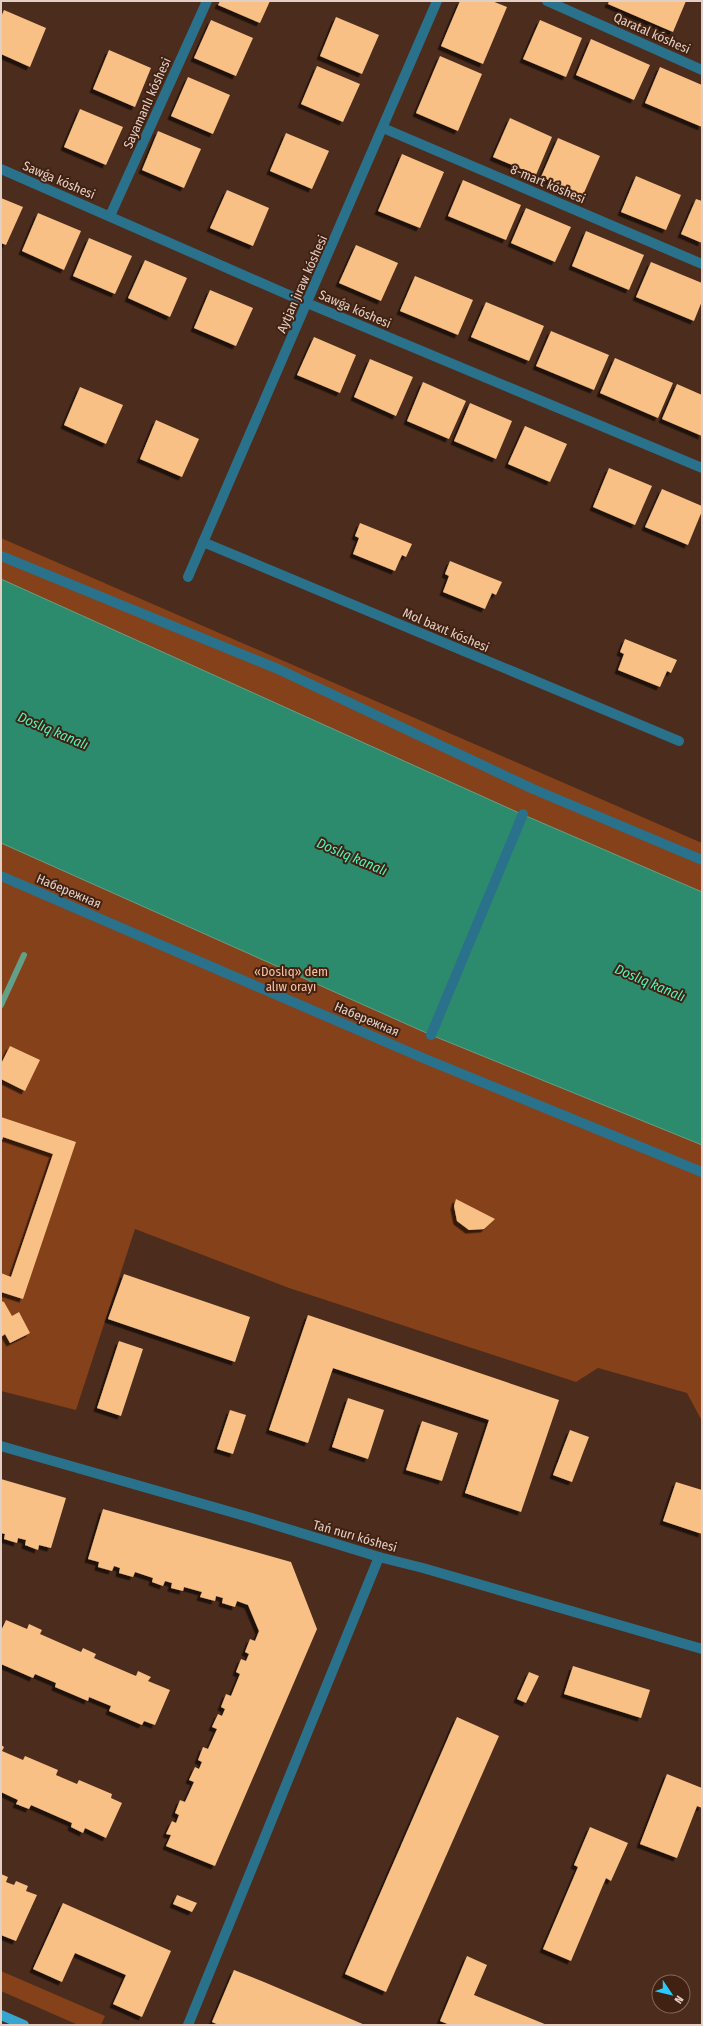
<svg xmlns="http://www.w3.org/2000/svg" width="703" height="2026" font-family="'Fira Sans Condensed',sans-serif">
  <style>
    .green { fill: #854119 }
    .water { fill: #2d8b6d; stroke: #649f87 }
    .lines { fill: none; stroke-linecap: round; stroke-linejoin: round }
    .stream { stroke: #649f87; stroke-width: 6 }
    .building { fill: #f8c084; filter: url(#shadow) }
    .minor { stroke: #2a718c; stroke-width: 10 }
    .major { stroke: #36a6d0; stroke-width: 10 }
    .labels { text-anchor: middle; dominant-baseline: central; stroke-width: 4; stroke-linejoin: round; paint-order: stroke }
    .street-label { font-size: 13px; fill: #e4cfc5; stroke: #412212 }
    .park-label { font-size: 13px; fill: #fabfa2; stroke: #412212 }
    .water-label { font-size: 14px; font-style: italic; fill: #4cf6c1; stroke: #412212 }
  </style>
  <defs>
    <filter id="shadow"><feDropShadow dx="-3.5" dy="3.5" stdDeviation="0" flood-color="#0009"/></filter>
  </defs>
  <rect width="100%" height="100%" fill="#4c2c1c"/>
  <!-- green -->
  <g class="green">
    <path d="M 1,538 L 702,843 L 702,1421 L 687,1393 L 598,1368 L 576,1382 L 289,1288 L 135,1229 L 76,1410 L 1,1391 Z"/>
    <path d="M 1,1971 L 105,2016 L 101,2025 L 78,2025 L 1,1991 Z"/>
  </g>
  <!-- water -->
  <path class="water" d="M 1,579 L 517,812 L 702,892 L 702,1145 L 431,1035 L 1,843 Z"/>
  <g class="lines">
    <!-- stream -->
    <path class="stream" d="M 1,1005 L 24,955"/>
  </g>
  <!-- building -->
  <g class="building">
    <path d="M 220,1 L 270,1 L 260,23 L 218,5 Z"/>
    <path d="M 460,1 L 492,1 L 507,7 L 483,64 L 441,46 Z"/>
    <path d="M 609,1 L 686,1 L 673,32 L 608,4 Z"/>
    <path d="M 4,10 L 46,28 L 30,67 L 1,54 L 1,17 Z"/>
    <path d="M 336,17 L 379,35 L 362,74 L 320,56 Z"/>
    <path d="M 211,20 L 253,38 L 236,76 L 194,58 Z"/>
    <path d="M 540,20 L 582,38 L 566,77 L 523,59 Z"/>
    <path d="M 591,39 L 650,65 L 634,100 L 576,75 Z"/>
    <path d="M 109,50 L 151,68 L 135,107 L 93,89 Z"/>
    <path d="M 440,56 L 482,74 L 458,131 L 416,113 Z"/>
    <path d="M 317,66 L 360,84 L 343,122 L 301,104 Z"/>
    <path d="M 660,67 L 702,85 L 702,127 L 645,103 Z"/>
    <path d="M 188,77 L 230,95 L 213,134 L 171,116 Z"/>
    <path d="M 80,109 L 123,127 L 106,165 L 64,147 Z"/>
    <path d="M 510,118 L 552,137 L 536,175 L 493,157 Z"/>
    <path d="M 158,131 L 201,149 L 184,188 L 142,170 Z"/>
    <path d="M 286,133 L 329,151 L 312,189 L 270,171 Z"/>
    <path d="M 558,138 L 600,156 L 583,195 L 541,177 Z"/>
    <path d="M 402,154 L 444,172 L 420,228 L 378,211 Z"/>
    <path d="M 636,176 L 681,195 L 666,230 L 621,212 Z"/>
    <path d="M 463,180 L 521,205 L 506,240 L 448,216 Z"/>
    <path d="M 227,190 L 269,208 L 253,246 L 210,228 Z"/>
    <path d="M 1,198 L 23,207 L 6,245 L 1,243 Z"/>
    <path d="M 696,199 L 702,201 L 702,243 L 681,234 Z"/>
    <path d="M 526,208 L 571,227 L 555,262 L 511,243 Z"/>
    <path d="M 38,213 L 81,231 L 64,270 L 22,251 Z"/>
    <path d="M 586,231 L 644,255 L 629,290 L 572,266 Z"/>
    <path d="M 89,238 L 132,256 L 115,294 L 73,276 Z"/>
    <path d="M 356,245 L 398,263 L 381,301 L 339,283 Z"/>
    <path d="M 145,260 L 187,278 L 170,317 L 128,298 Z"/>
    <path d="M 651,262 L 702,283 L 702,301 L 694,321 L 636,297 Z"/>
    <path d="M 415,276 L 473,300 L 458,335 L 400,311 Z"/>
    <path d="M 210,290 L 253,308 L 236,346 L 194,328 Z"/>
    <path d="M 486,302 L 544,326 L 529,361 L 471,337 Z"/>
    <path d="M 551,331 L 609,355 L 594,390 L 536,366 Z"/>
    <path d="M 314,337 L 356,355 L 340,393 L 297,375 Z"/>
    <path d="M 615,358 L 673,383 L 658,418 L 600,393 Z"/>
    <path d="M 370,359 L 413,377 L 396,416 L 354,397 Z"/>
    <path d="M 423,382 L 466,401 L 449,439 L 407,421 Z"/>
    <path d="M 677,384 L 702,395 L 702,436 L 662,419 Z"/>
    <path d="M 80,387 L 123,405 L 106,444 L 64,425 Z"/>
    <path d="M 470,403 L 512,421 L 496,459 L 454,441 Z"/>
    <path d="M 156,420 L 199,439 L 182,477 L 140,459 Z"/>
    <path d="M 525,426 L 567,444 L 550,482 L 508,464 Z"/>
    <path d="M 609,468 L 652,486 L 635,525 L 593,507 Z"/>
    <path d="M 662,489 L 702,506 L 702,511 L 688,545 L 645,527 Z"/>
    <path d="M 360,523 L 412,544 L 406,557 L 402,555 L 395,571 L 353,554 L 359,538 L 355,536 Z"/>
    <path d="M 450,561 L 502,582 L 496,595 L 492,593 L 485,609 L 443,592 L 449,576 L 445,574 Z"/>
    <path d="M 625,639 L 677,660 L 671,673 L 667,671 L 660,687 L 618,670 L 624,654 L 620,652 Z"/>
    <path d="M 10,1046 L 40,1060 L 25,1091 L 1,1079 L 1,1064 Z"/>
    <path d="M 1,1117 L 76,1142 L 23,1299 L 1,1292 L 1,1273 L 11,1277 L 53,1154 L 3,1137 L 1,1143 Z"/>
    <path d="M 456,1199 L 495,1219 L 484,1229 L 469,1230 L 457,1221 L 454,1206 Z"/>
    <path d="M 124,1274 L 250,1317 L 235,1362 L 108,1319 Z"/>
    <path d="M 1,1301 L 4,1302 L 12,1316 L 19,1312 L 30,1333 L 10,1343 L 5,1334 L 1,1337 Z"/>
    <path d="M 308,1315 L 559,1400 L 521,1512 L 465,1493 L 489,1420 L 333,1368 L 308,1443 L 269,1430 Z"/>
    <path d="M 119,1341 L 143,1349 L 121,1416 L 97,1408 Z"/>
    <path d="M 348,1398 L 384,1410 L 368,1459 L 332,1447 Z"/>
    <path d="M 230,1410 L 246,1415 L 233,1454 L 217,1449 Z"/>
    <path d="M 422,1421 L 458,1433 L 442,1481 L 406,1470 Z"/>
    <path d="M 570,1430 L 589,1437 L 572,1482 L 553,1475 Z"/>
    <path d="M 1,1479 L 66,1498 L 51,1548 L 39,1545 L 38,1550 L 25,1545 L 26,1540 L 18,1538 L 17,1543 L 4,1539 L 5,1534 L 1,1533 Z"/>
    <path d="M 676,1482 L 702,1490 L 702,1534 L 663,1521 Z"/>
    <path d="M 103,1509 L 291,1562 L 317,1629 L 215,1866 L 166,1846 L 171,1835 L 166,1834 L 172,1821 L 176,1823 L 179,1815 L 175,1813 L 180,1800 L 185,1802 L 194,1782 L 189,1780 L 195,1767 L 199,1769 L 202,1762 L 198,1760 L 203,1747 L 208,1749 L 217,1729 L 212,1727 L 218,1714 L 222,1716 L 225,1709 L 221,1707 L 226,1694 L 231,1696 L 240,1674 L 236,1672 L 241,1659 L 246,1661 L 249,1654 L 245,1652 L 250,1639 L 255,1641 L 259,1631 L 248,1605 L 237,1601 L 235,1607 L 222,1603 L 223,1598 L 216,1596 L 215,1601 L 200,1597 L 202,1592 L 184,1587 L 183,1591 L 171,1588 L 172,1583 L 165,1581 L 163,1586 L 152,1582 L 153,1578 L 135,1572 L 133,1577 L 119,1573 L 120,1568 L 114,1566 L 112,1571 L 98,1567 L 99,1562 L 88,1559 Z"/>
    <path d="M 6,1620 L 27,1629 L 29,1624 L 42,1630 L 40,1634 L 81,1652 L 83,1648 L 96,1654 L 94,1658 L 136,1676 L 138,1671 L 151,1677 L 148,1681 L 170,1690 L 155,1725 L 144,1721 L 142,1725 L 109,1711 L 111,1706 L 89,1697 L 88,1701 L 55,1687 L 56,1683 L 35,1674 L 33,1678 L 1,1664 L 1,1631 Z"/>
    <path d="M 573,1666 L 650,1690 L 641,1718 L 622,1712 L 626,1697 L 622,1712 L 564,1694 Z"/>
    <path d="M 529,1672 L 539,1676 L 526,1703 L 517,1699 Z"/>
    <path d="M 457,1717 L 499,1736 L 386,1992 L 345,1974 Z"/>
    <path d="M 1,1745 L 4,1747 L 2,1751 L 23,1760 L 25,1756 L 58,1770 L 56,1775 L 77,1784 L 79,1780 L 112,1794 L 111,1798 L 122,1803 L 106,1838 L 85,1828 L 83,1833 L 71,1827 L 72,1823 L 31,1805 L 29,1809 L 16,1804 L 18,1800 L 1,1792 Z"/>
    <path d="M 667,1774 L 702,1788 L 702,1808 L 697,1806 L 677,1858 L 640,1844 Z"/>
    <path d="M 590,1827 L 628,1843 L 611,1881 L 606,1878 L 571,1961 L 543,1949 L 578,1867 L 574,1865 Z"/>
    <path d="M 1,1874 L 8,1877 L 6,1882 L 14,1885 L 16,1881 L 28,1886 L 26,1891 L 37,1895 L 16,1941 L 1,1935 Z"/>
    <path d="M 177,1895 L 197,1903 L 192,1912 L 173,1904 Z"/>
    <path d="M 63,1903 L 171,1951 L 142,2017 L 113,2004 L 126,1975 L 75,1953 L 62,1982 L 33,1969 Z"/>
    <path d="M 467,1956 L 487,1965 L 474,1995 L 547,2025 L 450,2025 L 440,2021 Z"/>
    <path d="M 234,1970 L 264,1982 L 365,2025 L 219,2025 L 212,2022 Z"/>
  </g>
  <g class="lines">
    <!-- minor -->
    <g class="minor">
      <path d="M 547,1 L 702,70"/>
      <path d="M 383,128 L 702,264"/>
      <path d="M 1,169 L 307,303 L 702,468"/>
      <path d="M 110,216 L 207,1"/>
      <path d="M 203,542 L 679,741"/>
      <path d="M 1,556 L 278,669 L 533,789 L 702,860"/>
      <path d="M 188,577 L 437,1"/>
      <path d="M 1,876 L 423,1058 L 702,1172"/>
      <path d="M 431,1035 L 523,814"/>
      <path d="M 1,1446 L 252,1518 L 379,1557 L 423,1568 L 702,1649"/>
      <path d="M 188,2025 L 379,1557"/>
    </g>
    <!-- major -->
    <path class="major" d="M 1,2015 L 24,2025"/>
  </g>
  <g class="labels">
    <!-- street labels -->
    <g class="street-label">
      <text transform="translate(652 33) rotate(24)">Qaratal kóshesi</text>
      <text transform="translate(147 103) rotate(-66)">Sayamanlı kóshesi</text>
      <text transform="translate(59 180) rotate(23)">Sawǵa kóshesi</text>
      <text transform="translate(548 184) rotate(23)">8-mart kóshesi</text>
      <text transform="translate(302 284) rotate(-66)">Aytjan jıraw kóshesi</text>
      <text transform="translate(355 309) rotate(23)">Sawǵa kóshesi</text>
      <text transform="translate(446 630) rotate(23)">Mol baxıt kóshesi</text>
      <text transform="translate(69 891) rotate(23)">Набережная</text>
      <text transform="translate(367 1019) rotate(23)">Набережная</text>
      <text transform="translate(355 1536) rotate(16)">Tań nurı kóshesi</text>
    </g>
    <!-- park labels -->
    <g class="park-label">
      <text x="291" y="971">«Doslıq» dem<tspan x="291" dy="15">alıw orayı</tspan></text>
    </g>
    <!-- water labels -->
    <g class="water-label">
      <text transform="translate(53 731) rotate(23)">Doslıq kanalı</text>
      <text transform="translate(352 857) rotate(23)">Doslıq kanalı</text>
      <text transform="translate(650 983) rotate(23)">Doslıq kanalı</text>
    </g>
  </g>
  <!-- border -->
  <rect width="703" height="2026" fill="none" stroke="#e4cfc5" stroke-width="4"/>
  <!-- north arrow -->
  <g transform="translate(671 1994) rotate(125)"><circle r="19" fill="#412212" stroke="#82675a"/>
  <path d="M0-3L7 15L0 10L-7 15Z" fill="#29c8ff"/>
  <text y="-6" font-size="11" font-weight="bold" text-anchor="middle" fill="#e4cfc5">N</text>
  </g>
</svg>
